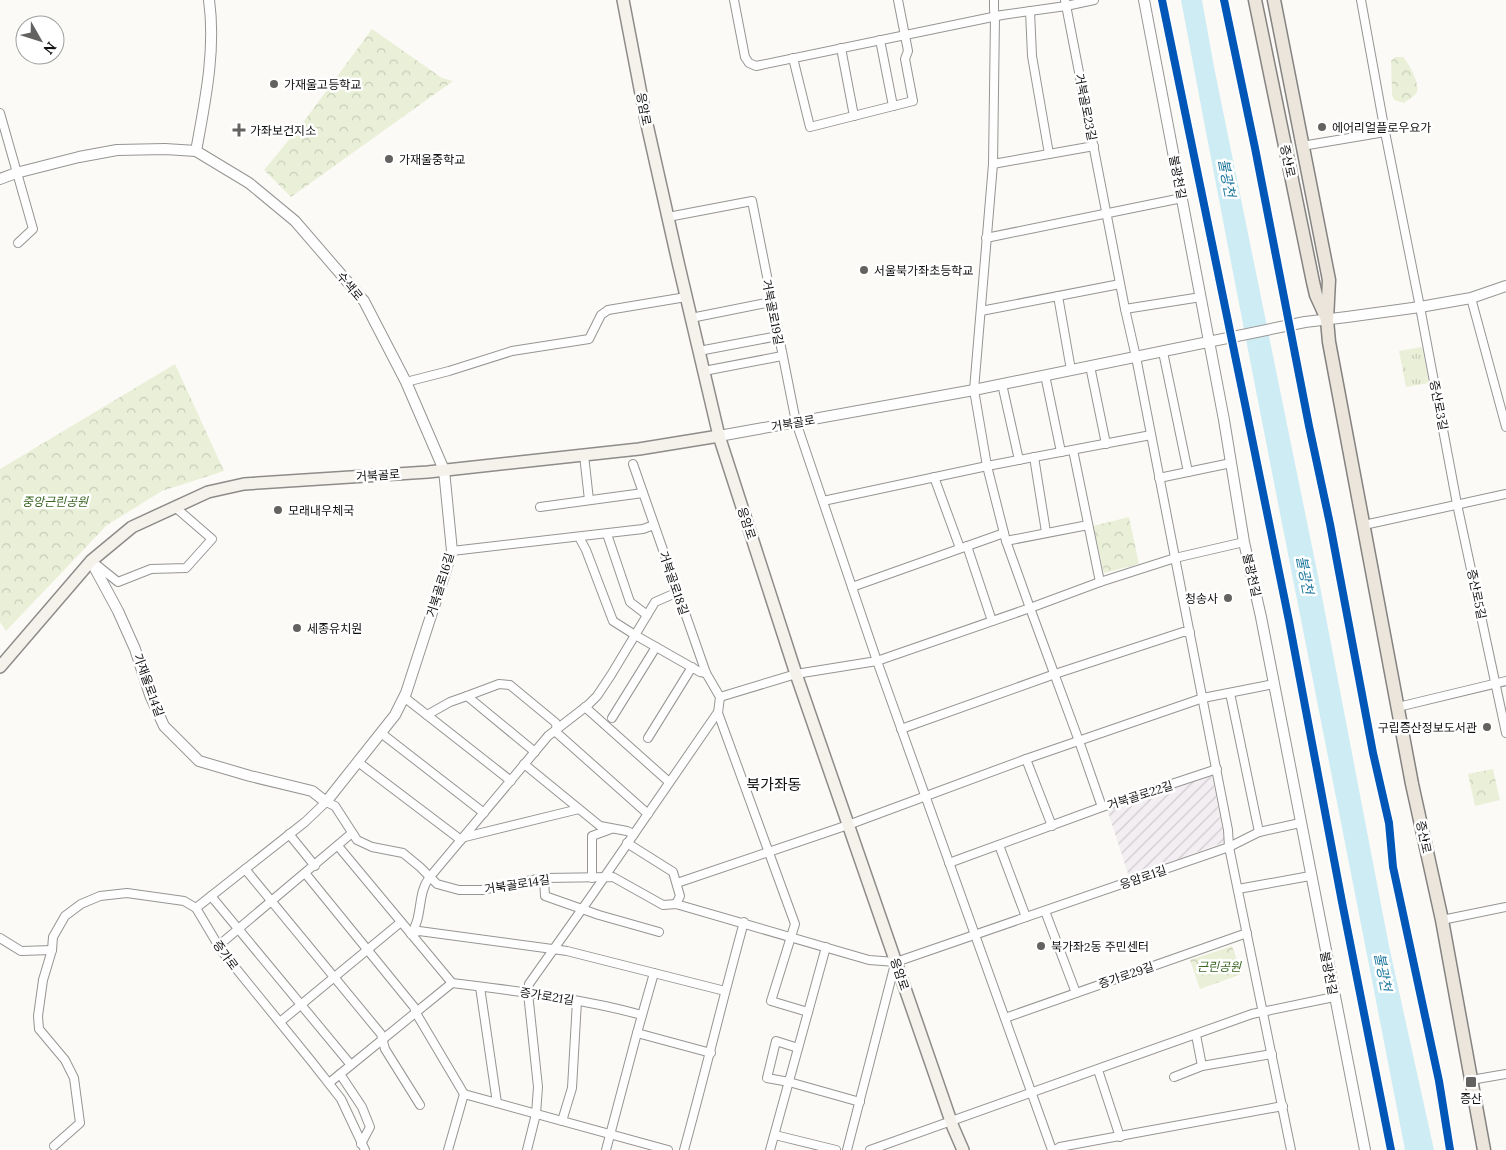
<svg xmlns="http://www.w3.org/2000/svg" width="1506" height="1150" font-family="Lora,'Noto Sans KR',serif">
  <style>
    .industrial { fill: url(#industrial-furrows) }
    .grass { fill: url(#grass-tufts) }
    .park { fill: url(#park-crowns) }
    .water { fill: #ceecf4 }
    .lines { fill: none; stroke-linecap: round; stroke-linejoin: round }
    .minor-casing { stroke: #969594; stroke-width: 10 }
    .tertiary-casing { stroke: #969594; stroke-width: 12 }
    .secondary-casing { stroke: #8d8c8a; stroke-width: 14 }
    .primary-casing { stroke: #848381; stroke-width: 15 }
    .minor { stroke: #fffefe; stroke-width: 8 }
    .tertiary { stroke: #fffefe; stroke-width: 10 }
    .secondary { stroke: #f5f2eb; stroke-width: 11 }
    .primary { stroke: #ebe5dc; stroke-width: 12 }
    .cycleway-casing { stroke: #fff; stroke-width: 11 }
    .cycleway { stroke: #0057b8; stroke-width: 8 }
    .poi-dot { fill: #636260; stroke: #fff; stroke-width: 2 }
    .labels { text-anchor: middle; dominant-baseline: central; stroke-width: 5; stroke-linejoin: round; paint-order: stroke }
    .poi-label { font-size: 12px; fill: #101010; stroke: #fff; text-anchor: start }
    .street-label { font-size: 12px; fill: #101010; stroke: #fff }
    .park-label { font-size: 12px; font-style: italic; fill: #3a6523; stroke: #fff }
    .water-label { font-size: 14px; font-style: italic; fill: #1e789d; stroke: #fff }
    .quarter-label { font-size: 15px; fill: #101010; stroke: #fff }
  </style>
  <defs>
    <pattern id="industrial-furrows" width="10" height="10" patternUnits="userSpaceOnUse" patternTransform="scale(1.25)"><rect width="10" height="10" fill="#f3eef2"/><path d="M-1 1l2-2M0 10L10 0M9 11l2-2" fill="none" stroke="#cfcbce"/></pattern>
    <pattern id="grass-tufts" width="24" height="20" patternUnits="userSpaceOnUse" patternTransform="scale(1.25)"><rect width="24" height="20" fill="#e9f0d7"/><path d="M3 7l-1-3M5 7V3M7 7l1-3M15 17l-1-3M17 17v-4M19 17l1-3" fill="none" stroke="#c7cdb8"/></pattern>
    <pattern id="park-crowns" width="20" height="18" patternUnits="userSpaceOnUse" patternTransform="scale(1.25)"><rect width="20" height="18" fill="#e9f0d7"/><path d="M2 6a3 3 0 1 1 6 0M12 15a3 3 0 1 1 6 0" fill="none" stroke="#c7cdb8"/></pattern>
  </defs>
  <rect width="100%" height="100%" fill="#fcfaf6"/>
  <!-- industrial -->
  <path class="industrial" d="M 1212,776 L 1225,842 L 1129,877 L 1107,809 Z"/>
  <!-- grass -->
  <path class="grass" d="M 1422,347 L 1429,383 L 1406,387 L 1399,351 Z"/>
  <!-- park -->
  <g class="park">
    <path d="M 372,29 L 442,78 L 453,81 L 291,197 L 264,170 L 302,124 Z"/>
    <path d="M 1395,57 L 1403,57 C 1409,63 1420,84 1417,92 C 1415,96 1408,100 1404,103 L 1394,100 L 1392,94 L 1391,61 Z"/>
    <path d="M 175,364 L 224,471 L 162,491 L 107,525 L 6,631 L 0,622 L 0,469 Z"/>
    <path d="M 1129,517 L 1139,564 L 1104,573 L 1093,526 Z"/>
    <path d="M 1493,769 L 1500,800 L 1475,806 L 1468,774 Z"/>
    <path d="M 1232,946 L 1242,974 L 1200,989 L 1190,960 Z"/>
  </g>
  <!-- water -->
  <path class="water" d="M 1181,0 L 1202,0 L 1214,67 L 1318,576 L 1389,946 L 1434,1150 L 1405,1150 C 1331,767 1253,384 1181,0 Z"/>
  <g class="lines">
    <defs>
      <g id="minor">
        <path d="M 734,0 L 745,57 L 749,63 L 756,66 L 1002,15 L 1066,6 L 1094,0"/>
        <path d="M 994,0 L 994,10 L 995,17 L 993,164 L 974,390 L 987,466 L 1006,541 L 1030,608 L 1079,741 L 1102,807"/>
        <path d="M 1065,0 L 1125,309 L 1136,357 L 1228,830 L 1229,847 L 1291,1150"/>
        <path d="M 1361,0 L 1385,132 L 1420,307 L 1457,504 L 1506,733"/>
        <path d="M 1030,11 L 1032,56 L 1049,154"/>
        <path d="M 880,40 L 893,106"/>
        <path d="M 841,48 L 854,116"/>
        <path d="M 793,58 L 810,127 L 913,101 L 905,59 L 908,51 L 898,0"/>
        <path d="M 0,113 L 33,229 L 18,243"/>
        <path d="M 1302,146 L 1385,132"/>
        <path d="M 993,164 L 1094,146"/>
        <path d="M 668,217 L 752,201 L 796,422 L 877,661 L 1052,1150"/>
        <path d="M 986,238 L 1182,198"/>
        <path d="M 1058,296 L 1071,370"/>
        <path d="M 1471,298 L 1506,427"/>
        <path d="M 1125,309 L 1201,297"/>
        <path d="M 981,311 L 1120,284"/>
        <path d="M 691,318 L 771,302"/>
        <path d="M 699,351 L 778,336"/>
        <path d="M 1163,352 L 1188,472"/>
        <path d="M 1090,366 L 1106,444"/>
        <path d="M 704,371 L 782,356"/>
        <path d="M 1045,375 L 1061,452"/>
        <path d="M 406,382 L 449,371 L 512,351 L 589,339 L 601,315 L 608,310 L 686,297"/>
        <path d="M 1002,384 L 1019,460"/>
        <path d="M 1073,450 L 1100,582"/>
        <path d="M 584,455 L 589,500"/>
        <path d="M 1034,457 L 1046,532"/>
        <path d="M 633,464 L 706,673 L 720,697 L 718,713 L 795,924 L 771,1001 L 808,1012"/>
        <path d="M 934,477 L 960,548"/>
        <path d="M 1159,478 L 1231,463"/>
        <path d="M 823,501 L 987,466 L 1151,435"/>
        <path d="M 540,507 L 643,493"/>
        <path d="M 1364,525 L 1506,494"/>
        <path d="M 607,534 L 630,602 L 647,615"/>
        <path d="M 579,537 L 586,550 L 613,621 L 635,635 L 700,672 L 706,673"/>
        <path d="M 1006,541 L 1088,525"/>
        <path d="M 967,546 L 992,621"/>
        <path d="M 452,551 L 643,529 L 654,525"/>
        <path d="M 93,562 L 118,582 L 151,569 L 186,568 L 212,539 L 175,507"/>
        <path d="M 852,587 L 1004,533"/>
        <path d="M 1230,693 L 1259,832"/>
        <path d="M 467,696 L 535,752"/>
        <path d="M 404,697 L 511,781"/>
        <path d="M 720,697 L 796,674 L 877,661 L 1030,608 L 1100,582 L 1175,558 L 1244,542"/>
        <path d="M 585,707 L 669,782"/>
        <path d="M 1398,707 L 1506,681"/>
        <path d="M 427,715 L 450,702 L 467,696 L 499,684 L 510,685 L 556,723 L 557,733 L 648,814"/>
        <path d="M 612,718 L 656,647"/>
        <path d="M 901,729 L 1055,674 L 1183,632 L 1190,632"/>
        <path d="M 381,733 L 484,813"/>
        <path d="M 648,738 L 692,667"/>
        <path d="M 1026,759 L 1052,826"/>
        <path d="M 358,762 L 461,840"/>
        <path d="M 524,764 L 600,826 L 627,831 L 634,834"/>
        <path d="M 289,834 L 315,866"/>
        <path d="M 465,837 L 579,809"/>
        <path d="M 627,843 L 673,872 L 680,896 L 676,904"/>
        <path d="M 999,845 L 1026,917"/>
        <path d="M 338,846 L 452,983"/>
        <path d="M 949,863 L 1102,807 L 1217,769"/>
        <path d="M 245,869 L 381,1034 L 385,1049 L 420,1105"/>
        <path d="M 305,873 L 414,1007 L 416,1013 L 464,1094"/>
        <path d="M 544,878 L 545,896 L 599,915 L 659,932"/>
        <path d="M 592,878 L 592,836 L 611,829"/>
        <path d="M 677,883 L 848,825 L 1026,759 L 1203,698 L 1274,684"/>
        <path d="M 1238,889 L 1310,876"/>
        <path d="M 211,896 L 351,1065"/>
        <path d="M 196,908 L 305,822 L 326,802 L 335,806 L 357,840 L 372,847 L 403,853 L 420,867 L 437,884 L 459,890 L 482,890 L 509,884 L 544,878 L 613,877 L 663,905 L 676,904 L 869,960 L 896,962 L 1229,847 L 1259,832 L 1300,823"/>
        <path d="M 1045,911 L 1076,993"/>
        <path d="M 1442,920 L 1506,907"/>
        <path d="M 411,934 C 423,917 417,894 429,878 L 548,736 L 588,705 L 597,696 L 611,675 L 655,602 L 678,592"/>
        <path d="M 411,934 L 419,931 L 567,951 L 725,991"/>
        <path d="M 0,938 L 21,951 L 52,950"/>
        <path d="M 218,946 L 352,833"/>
        <path d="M 452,983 C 515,991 580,998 642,1015"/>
        <path d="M 480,987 L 497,1103"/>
        <path d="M 1005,1018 L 1247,933"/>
        <path d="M 280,1022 L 401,922"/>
        <path d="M 637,1033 L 711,1053"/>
        <path d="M 1196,1035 L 1202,1066"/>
        <path d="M 798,1048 L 776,1041 L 767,1078 L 789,1082 L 860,1102"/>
        <path d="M 1098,1070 L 1120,1137"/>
        <path d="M 340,1074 L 362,1107 L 370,1127 L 361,1144"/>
        <path d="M 1174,1077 L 1202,1066 L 1272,1054"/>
        <path d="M 1471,1080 L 1506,1074"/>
        <path d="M 329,1083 L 452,983"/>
        <path d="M 562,1121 L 572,1088 L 577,1001"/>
        <path d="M 775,1135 L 836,1150"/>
        <path d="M 54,1146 L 80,1123 L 74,1078 L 65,1060 L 39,1029 L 38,1016 L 43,980 L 52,950 L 53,937 L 65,916 L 81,904 L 100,896 L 127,893 L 184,901 L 196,908 L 221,950 L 312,1062 L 341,1099 L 365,1150"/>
        <path d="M 448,1150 L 464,1094 L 668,1150"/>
        <path d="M 527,1150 L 536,1114 L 538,1087 L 528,993 L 529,984 L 592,895 L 718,712"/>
        <path d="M 606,1150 L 637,1033 L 654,973"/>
        <path d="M 684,1150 C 705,1074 723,998 744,922"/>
        <path d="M 770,1150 L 826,947"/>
        <path d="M 847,1150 L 895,964"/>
        <path d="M 870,1150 L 1252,1014 L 1334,997"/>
        <path d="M 1055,1150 L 1060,1147 L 1283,1106"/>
      </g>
      <g id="tertiary">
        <path d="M 1144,0 L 1224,420 L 1244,542 L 1261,617 L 1365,1150"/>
        <path d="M 196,151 C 205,102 216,50 209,0"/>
        <path d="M 0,179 L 16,173 L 79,157 L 117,150 L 165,149 L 196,151 L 249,183 L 295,221 L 364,301 L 406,382 L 444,470 L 452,551 L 406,693 L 395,715 L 326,802 L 312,791 L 250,776 L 199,761 L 164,726 L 150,695 L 135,649 L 118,611 L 91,561"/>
        <path d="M 719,436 L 974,390 L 1305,322 L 1347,317 L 1420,307 L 1471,298 L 1506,286"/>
      </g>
      <g id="secondary">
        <path d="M 623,0 L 646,120 L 678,262 L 719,436 L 796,674 L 953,1127 L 963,1150"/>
        <path d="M 0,667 L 91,561 L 132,527 L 208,492 L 244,484 L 428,472 L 639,449 L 719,436"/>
      </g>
      <g id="primary">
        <path d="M 1255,0 L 1313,282 L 1316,295 L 1326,317"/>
        <path d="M 1274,0 L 1329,280 L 1327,320 L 1329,342 L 1412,784 L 1442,920 L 1484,1150"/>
      </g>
    </defs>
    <!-- minor casing -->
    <use href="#minor" class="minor-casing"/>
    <!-- tertiary casing -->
    <use href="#tertiary" class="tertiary-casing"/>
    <!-- secondary casing -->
    <use href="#secondary" class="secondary-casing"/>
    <!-- primary casing -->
    <use href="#primary" class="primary-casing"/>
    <!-- minor -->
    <use href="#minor" class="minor"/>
    <!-- tertiary -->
    <use href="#tertiary" class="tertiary"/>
    <!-- secondary -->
    <use href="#secondary" class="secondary"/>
    <!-- primary -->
    <use href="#primary" class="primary"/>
    <defs>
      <g id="cycleway">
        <path d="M 1162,0 L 1245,404 L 1289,621 L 1342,902 L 1391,1150"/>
        <path d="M 1224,0 L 1255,148 L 1309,426 L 1330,524 L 1373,753 L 1389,823 L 1393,867 L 1439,1081 L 1450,1150"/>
      </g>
    </defs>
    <!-- cycleway casing -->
    <use href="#cycleway" class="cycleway-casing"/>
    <!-- cycleway -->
    <use href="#cycleway" class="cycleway"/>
  </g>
  <!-- markers -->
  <g class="poi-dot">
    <circle cx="274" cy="84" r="5"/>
    <circle cx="1322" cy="127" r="5"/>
    <path d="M236.5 122.5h5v5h5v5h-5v5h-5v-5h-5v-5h5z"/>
    <circle cx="389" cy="159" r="5"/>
    <circle cx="864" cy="270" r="5"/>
    <circle cx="278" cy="510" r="5"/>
    <circle cx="1228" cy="598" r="5"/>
    <circle cx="297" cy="628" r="5"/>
    <circle cx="1487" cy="727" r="5"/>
    <circle cx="1041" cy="946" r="5"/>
    <rect x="1465" y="1076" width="12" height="12" rx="2.5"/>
  </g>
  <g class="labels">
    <!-- poi labels -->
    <g class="poi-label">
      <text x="284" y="84">가재울고등학교</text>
      <text x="1332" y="127">에어리얼플로우요가</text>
      <text x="250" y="130">가좌보건지소</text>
      <text x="399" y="159">가재울중학교</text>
      <text x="874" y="270">서울북가좌초등학교</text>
      <text x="288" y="510">모래내우체국</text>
      <text x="1218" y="598" text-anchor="end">청송사</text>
      <text x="307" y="628">세종유치원</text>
      <text x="1477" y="727" text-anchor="end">구립증산정보도서관</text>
      <text x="1051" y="946">북가좌2동 주민센터</text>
      <text x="1471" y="1098" text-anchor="middle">증산</text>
    </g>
    <!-- street labels -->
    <g class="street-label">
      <text transform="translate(1086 107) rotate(79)">거북골로23길</text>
      <text transform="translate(644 109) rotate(79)">응암로</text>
      <text transform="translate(1288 161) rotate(78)">증산로</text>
      <text transform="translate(1178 177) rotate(79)">불광천길</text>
      <text transform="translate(350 286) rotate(50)">수색로</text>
      <text transform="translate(773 312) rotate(79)">거북골로19길</text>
      <text transform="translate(1439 405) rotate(79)">증산로3길</text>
      <text transform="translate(793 423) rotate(-10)">거북골로</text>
      <text transform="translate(378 475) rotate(-4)">거북골로</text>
      <text transform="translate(747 523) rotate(72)">응암로</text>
      <text transform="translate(1252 575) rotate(77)">불광천길</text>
      <text transform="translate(674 583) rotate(71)">거북골로18길</text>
      <text transform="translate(440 585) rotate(-73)">거북골로16길</text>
      <text transform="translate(1477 594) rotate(78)">증산로5길</text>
      <text transform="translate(149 685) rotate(70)">가재울로14길</text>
      <text transform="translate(1140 795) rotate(-18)">거북골로22길</text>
      <text transform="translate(1424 837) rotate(78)">증산로</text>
      <text transform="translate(1143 877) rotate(-19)">응암로1길</text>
      <text transform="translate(517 884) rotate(-9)">거북골로14길</text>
      <text transform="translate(226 955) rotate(54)">증가로</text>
      <text transform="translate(1329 973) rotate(79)">불광천길</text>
      <text transform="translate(900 974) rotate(71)">응암로</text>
      <text transform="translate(1126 975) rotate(-19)">증가로29길</text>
      <text transform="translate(547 996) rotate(9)">증가로21길</text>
    </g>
    <!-- park labels -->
    <g class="park-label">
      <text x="55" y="501">중앙근린공원</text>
      <text x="1219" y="966">근린공원</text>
    </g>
    <!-- water labels -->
    <g class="water-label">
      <text transform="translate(1227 178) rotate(79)">불광천</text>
      <text transform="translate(1305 575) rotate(79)">불광천</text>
      <text transform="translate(1383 972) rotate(79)">불광천</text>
    </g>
    <!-- quarter labels -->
    <g class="quarter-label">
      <text x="774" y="784">북가좌동</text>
    </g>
  </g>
  <!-- north arrow -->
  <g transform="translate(40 40) rotate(129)"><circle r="24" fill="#ffffff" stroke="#9f9f9f"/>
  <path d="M0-4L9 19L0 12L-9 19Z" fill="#636260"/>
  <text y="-8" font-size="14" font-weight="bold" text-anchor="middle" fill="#101010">N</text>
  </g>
</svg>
